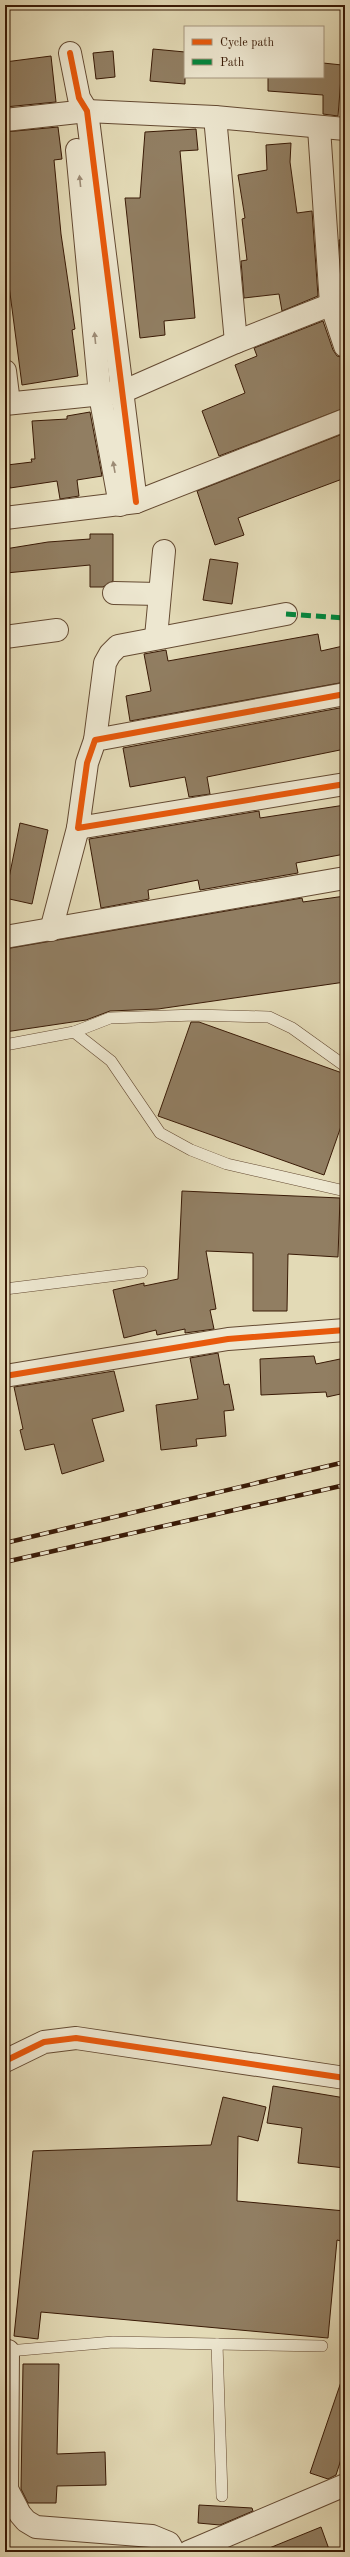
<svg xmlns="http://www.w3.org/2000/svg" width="350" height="2557" font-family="'Old Standard TT',serif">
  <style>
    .building { fill: #917e62; stroke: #391a06 }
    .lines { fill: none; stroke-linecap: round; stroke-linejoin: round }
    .service-casing { stroke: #644a32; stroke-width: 12 }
    .minor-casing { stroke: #644a32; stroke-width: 24 }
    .service { stroke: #ede7d0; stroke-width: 11 }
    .minor { stroke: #ede7d0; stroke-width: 22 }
    .rail-casing { stroke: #391a06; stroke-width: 4.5 }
    .rail { stroke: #ede7d0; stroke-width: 3; stroke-dasharray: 9; stroke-linecap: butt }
    .quiet { stroke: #00873e; stroke-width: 5; stroke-dasharray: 10 5; stroke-linecap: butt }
    .cycleway-casing { stroke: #ede7d0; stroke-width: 8 }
    .cycleway { stroke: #e8590c; stroke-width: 6 }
    .oneway { fill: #9c8b75 }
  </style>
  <rect width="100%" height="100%" fill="#e3dab6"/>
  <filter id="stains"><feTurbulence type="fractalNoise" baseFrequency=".005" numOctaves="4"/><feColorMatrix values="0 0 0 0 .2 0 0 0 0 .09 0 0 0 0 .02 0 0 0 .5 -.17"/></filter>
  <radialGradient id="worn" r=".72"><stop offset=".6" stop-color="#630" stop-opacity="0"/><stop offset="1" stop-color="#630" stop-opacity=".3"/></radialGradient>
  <!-- building -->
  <g class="building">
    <path d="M 153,49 L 185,52 L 185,84 L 150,81 Z"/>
    <path d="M 113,51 L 115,77 L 96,79 L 93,53 Z"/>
    <path d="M 51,56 L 56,102 L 5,107 L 5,62 Z"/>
    <path d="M 323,63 L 342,65 L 338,116 L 323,114 L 323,95 L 268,91 L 268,77 L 323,77 Z"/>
    <path d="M 58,127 L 62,159 L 54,160 L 61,234 L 75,329 L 72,330 L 78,376 L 22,385 L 5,255 L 5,132 Z"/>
    <path d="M 196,129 L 198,150 L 180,151 L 195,318 L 164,321 L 165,335 L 140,338 L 125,198 L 140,198 L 145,132 Z"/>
    <path d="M 291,143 L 290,162 L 297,213 L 312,211 L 318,296 L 282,311 L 279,294 L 244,298 L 241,261 L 247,260 L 242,219 L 245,218 L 238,175 L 267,170 L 266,145 Z"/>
    <path d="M 345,239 L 345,260 L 341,260 L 339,240 Z"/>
    <path d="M 323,321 L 333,350 L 337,356 L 345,358 L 345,408 L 219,456 L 202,411 L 245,393 L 235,365 L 257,356 L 254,348 Z"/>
    <path d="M 90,412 L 102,476 L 77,480 L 79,496 L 60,499 L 57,481 L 10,488 L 7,465 L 32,462 L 31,459 L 35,459 L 32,421 L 67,419 L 67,416 Z"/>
    <path d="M 345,433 L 345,478 L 238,518 L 244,535 L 215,545 L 197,491 Z"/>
    <path d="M 90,534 L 113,534 L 113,581 L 103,587 L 90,587 L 90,565 L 6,573 L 5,549 L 48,542 L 90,539 Z"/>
    <path d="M 210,559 L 238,563 L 232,604 L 203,600 Z"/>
    <path d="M 318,634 L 321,651 L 343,646 L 345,682 L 130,721 L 126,696 L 151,691 L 144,654 L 166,650 L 168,661 Z"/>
    <path d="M 345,707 L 345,749 L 207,777 L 210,794 L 189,797 L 185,777 L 130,787 L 123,748 Z"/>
    <path d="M 345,805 L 345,854 L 296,863 L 298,873 L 200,890 L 198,880 L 148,890 L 149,899 L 101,908 L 89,839 L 259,811 L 260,818 Z"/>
    <path d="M 20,823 L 48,830 L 32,904 L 5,898 Z"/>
    <path d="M 345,896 L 345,982 L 158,1009 L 110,1011 L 86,1020 L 5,1032 L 5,949 L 302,898 L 303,902 Z"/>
    <path d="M 191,1022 L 199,1022 L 345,1074 L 345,1115 L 324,1175 L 158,1116 Z"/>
    <path d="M 182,1191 L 340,1198 L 338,1257 L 288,1254 L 287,1311 L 253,1311 L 253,1253 L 206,1251 L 216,1309 L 210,1310 L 214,1329 L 185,1333 L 185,1329 L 157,1335 L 156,1330 L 124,1338 L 113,1290 L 144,1283 L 144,1286 L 178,1279 Z"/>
    <path d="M 218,1353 L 224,1385 L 229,1384 L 234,1410 L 224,1411 L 226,1436 L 196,1439 L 197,1446 L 161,1450 L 156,1405 L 198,1399 L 190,1358 Z"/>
    <path d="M 314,1356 L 316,1364 L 345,1358 L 345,1393 L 327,1397 L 326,1392 L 261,1395 L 260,1359 Z"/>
    <path d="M 114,1371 L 124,1411 L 92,1419 L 104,1461 L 62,1474 L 54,1444 L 25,1450 L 20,1430 L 23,1429 L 14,1387 Z"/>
    <path d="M 273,2086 L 345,2098 L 345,2168 L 298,2163 L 302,2128 L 267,2123 Z"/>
    <path d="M 223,2097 L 266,2107 L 258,2141 L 238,2136 L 237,2201 L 345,2211 L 345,2242 L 337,2240 L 328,2338 L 41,2312 L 38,2339 L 14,2336 L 33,2151 L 211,2145 Z"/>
    <path d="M 23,2364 L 59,2364 L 57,2454 L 105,2452 L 106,2485 L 57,2486 L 56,2503 L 28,2503 L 21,2489 Z"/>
    <path d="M 342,2379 L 345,2379 L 345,2447 L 336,2475 L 328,2479 L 310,2473 Z"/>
    <path d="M 199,2505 L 252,2508 L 253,2511 L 220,2525 L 198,2523 Z"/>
    <path d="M 321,2527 L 330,2552 L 262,2552 L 262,2551 Z"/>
  </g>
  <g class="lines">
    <defs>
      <g id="service">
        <path d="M 74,1032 L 110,1018 L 195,1015 L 269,1017 L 292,1028 L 345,1066"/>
        <path d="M 5,1045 L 74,1032 L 111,1061 L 160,1133 L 191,1150 L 227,1164 L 345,1191"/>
        <path d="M 5,1289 L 142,1272"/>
        <path d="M 217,2344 L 222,2496"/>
        <path d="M 8,2351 L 113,2342 L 322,2346"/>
      </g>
      <g id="minor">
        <path d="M 70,53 L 79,98 L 87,111 L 136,502"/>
        <path d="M 215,117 L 236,342"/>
        <path d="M 5,120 L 87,111 L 215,117 L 345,129"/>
        <path d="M 319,128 L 331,304 L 345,346"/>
        <path d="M 77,150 L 100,395 L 120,505"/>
        <path d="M 5,371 L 9,403"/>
        <path d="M 5,404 L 122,392 L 236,342 L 345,299"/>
        <path d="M 5,518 L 136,502 L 345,420"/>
        <path d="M 114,593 L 158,594"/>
        <path d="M 5,637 L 57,630"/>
        <path d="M 156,637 L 164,551"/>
        <path d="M 345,694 L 95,740 L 87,763 L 78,828 L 345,784"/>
        <path d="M 95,740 L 105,663 L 110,654 L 118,646 L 286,614"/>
        <path d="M 51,930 L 78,828"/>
        <path d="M 5,937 L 345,878"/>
        <path d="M 5,1376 L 228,1339 L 345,1330"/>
        <path d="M 5,2061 L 44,2042 L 76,2038 L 345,2078"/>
        <path d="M 5,2351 L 8,2351 L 7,2489 L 20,2514 L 26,2521 L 36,2527 L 152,2536 L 169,2543 L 174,2552"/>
        <path d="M 188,2552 L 345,2485"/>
      </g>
    </defs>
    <!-- service casing -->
    <use href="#service" class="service-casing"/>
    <!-- minor casing -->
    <use href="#minor" class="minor-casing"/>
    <!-- service -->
    <use href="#service" class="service"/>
    <!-- minor -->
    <use href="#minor" class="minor"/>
    <defs>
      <g id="rail">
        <path d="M 5,1543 L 345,1462"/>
        <path d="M 5,1562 L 345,1485"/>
      </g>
    </defs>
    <!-- rail casing -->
    <use href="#rail" class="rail-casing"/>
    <!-- rail -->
    <use href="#rail" class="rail"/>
    <!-- quiet -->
    <path class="quiet" d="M 286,614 L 345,618"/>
    <defs>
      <g id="cycleway">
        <path d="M 70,53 L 79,98 L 87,111 L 136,502"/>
        <path d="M 345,694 L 95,740 L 87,763 L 78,828 L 345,784"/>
        <path d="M 5,1376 L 228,1339 L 345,1330"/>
        <path d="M 5,2061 L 44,2042 L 76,2038 L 345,2078"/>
      </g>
    </defs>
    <!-- cycleway casing -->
    <use href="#cycleway" class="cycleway-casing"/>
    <!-- cycleway -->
    <use href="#cycleway" class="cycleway"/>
  </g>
  <!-- one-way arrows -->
  <defs><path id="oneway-solid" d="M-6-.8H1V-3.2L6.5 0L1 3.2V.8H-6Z"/></defs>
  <g class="oneway">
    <use href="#oneway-solid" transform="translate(80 181) rotate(-96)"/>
    <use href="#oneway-solid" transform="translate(95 338) rotate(-96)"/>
    <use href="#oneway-solid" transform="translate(114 467) rotate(-100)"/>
  </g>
  <!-- margin -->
  <rect width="350" height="2557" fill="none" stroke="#e3dab6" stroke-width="20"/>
  <rect x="6" y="6" width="338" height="2545" fill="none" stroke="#391a06" stroke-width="2"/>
  <rect x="10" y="10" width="330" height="2537" fill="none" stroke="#391a06"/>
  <!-- legend -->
  <rect x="184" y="26" width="140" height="52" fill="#ede7d0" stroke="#a5957f"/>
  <rect x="192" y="39" width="20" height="6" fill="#e8590c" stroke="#a5957f"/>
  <text x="220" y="46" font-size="12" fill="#391a06">Cycle path</text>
  <rect x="192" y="59" width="20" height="6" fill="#00873e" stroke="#a5957f"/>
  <text x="220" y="66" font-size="12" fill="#391a06">Path</text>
  <rect width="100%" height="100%" filter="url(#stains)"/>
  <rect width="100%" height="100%" fill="url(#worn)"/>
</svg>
